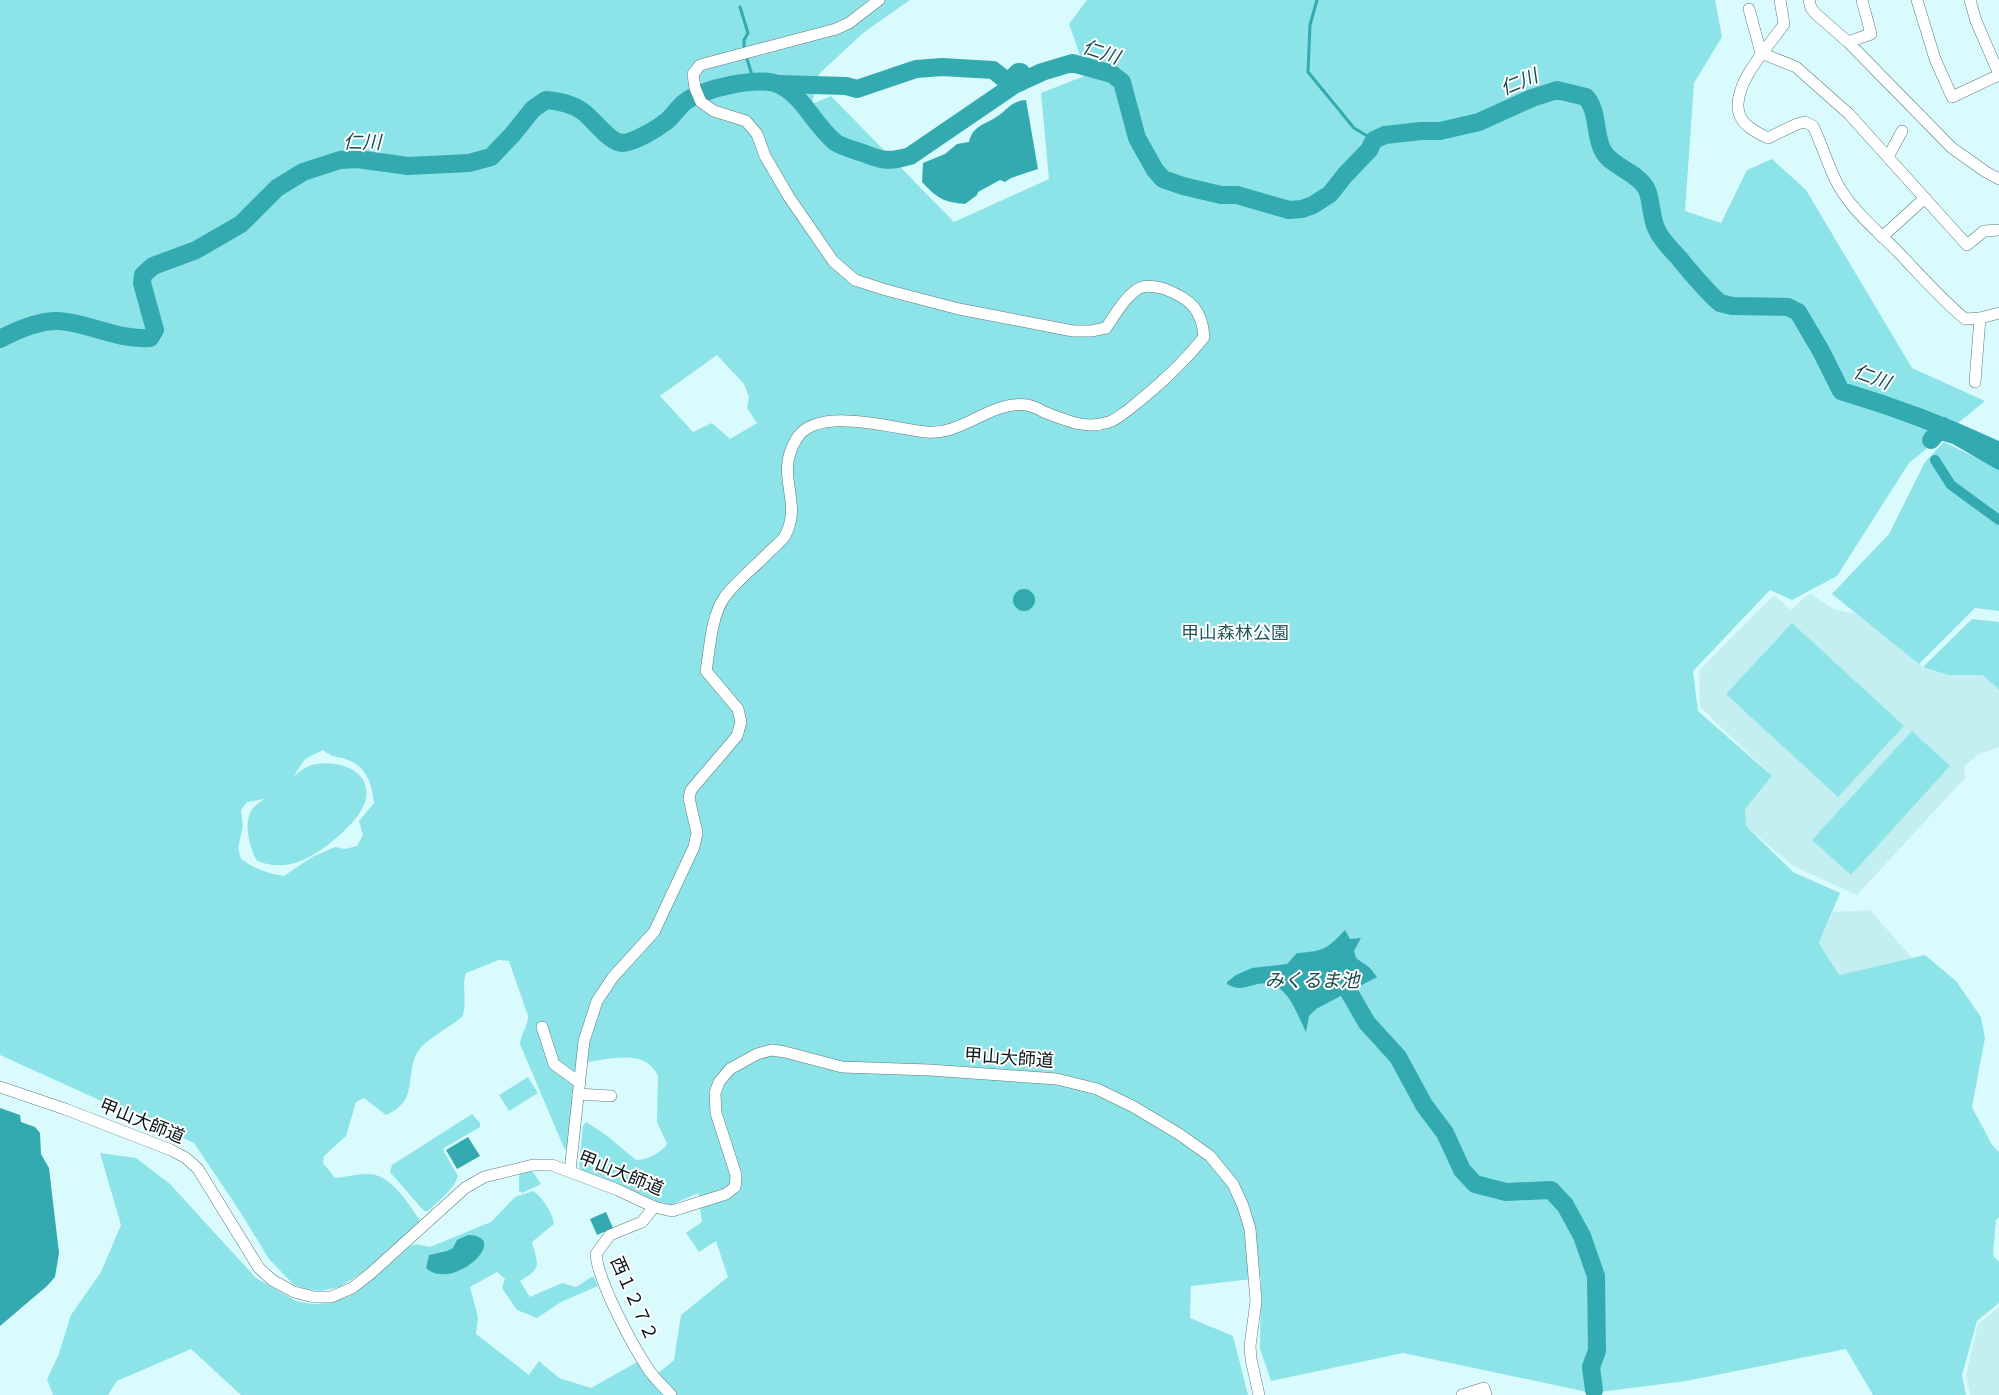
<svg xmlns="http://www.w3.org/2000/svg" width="1999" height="1395" font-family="Figtree,'Noto Sans JP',sans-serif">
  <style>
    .built { fill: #c4eff1 }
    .green { fill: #8ce4e9; fill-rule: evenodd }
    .water { fill: #32aab0 }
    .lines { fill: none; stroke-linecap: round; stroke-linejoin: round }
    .stream { stroke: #32aab0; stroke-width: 3 }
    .canal { stroke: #32aab0; stroke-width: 10 }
    .river { stroke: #32aab0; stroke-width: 18 }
    .minor-casing { stroke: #5c7a7b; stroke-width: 12 }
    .minor { stroke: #fff; stroke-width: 11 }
    .labels { text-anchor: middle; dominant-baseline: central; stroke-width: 4; stroke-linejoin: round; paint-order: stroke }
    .park-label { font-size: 18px; fill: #27595b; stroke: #fff }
    .street-label { font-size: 18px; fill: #0a1616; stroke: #fff }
    .water-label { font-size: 19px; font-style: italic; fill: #194c4e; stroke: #fff }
  </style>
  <rect width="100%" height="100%" fill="#dafbfd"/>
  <!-- built -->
  <g class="built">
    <path d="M 1812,594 L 1833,609 L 1857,614 L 1923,667 L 1948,675 L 1983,675 L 1999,690 L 1999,747 L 1977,755 L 1964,767 L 1965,778 L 1857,895 L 1793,866 L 1746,826 L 1745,809 L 1772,776 L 1700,707 L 1699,671 L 1730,639 L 1774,595 L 1791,610 L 1806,596 Z"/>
    <path d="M 1870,910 L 1912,958 L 1839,975 L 1819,943 L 1833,912 Z"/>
    <path d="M 1999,1307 L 1999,1395 L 1970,1395 L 1966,1375 L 1978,1324 Z"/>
  </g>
  <!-- green -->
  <g class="green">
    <path d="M 0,0 L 910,0 L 863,33 L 819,74 L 812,104 L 831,96 L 954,222 L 1049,179 L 1041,93 L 1087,75 L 1069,24 L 1087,0 L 1715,0 L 1722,37 L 1694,83 L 1685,211 L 1721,223 L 1747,170 L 1772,159 L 1806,190 L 1912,368 L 1985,401 L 1909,463 L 1837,576 L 1792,600 L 1770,590 L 1693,671 L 1698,711 L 1772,776 L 1745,809 L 1746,826 L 1793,872 L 1840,893 L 1819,943 L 1839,975 L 1925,955 L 1956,981 L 1981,1017 L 1985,1038 L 1972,1107 L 1992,1145 L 1999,1152 L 1999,1217 L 1996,1220 L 1993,1255 L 1999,1262 L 1999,1303 L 1977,1321 L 1962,1375 L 1966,1395 L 1873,1395 L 1846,1349 L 1686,1381 L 1592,1393 L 1403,1353 L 1271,1381 L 1260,1349 L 1261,1278 L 1191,1286 L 1190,1318 L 1233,1336 L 1248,1395 L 241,1395 L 191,1349 L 117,1381 L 108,1395 L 53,1395 L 47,1379 L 58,1356 L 71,1315 L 101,1272 L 121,1225 L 100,1153 L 136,1158 L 170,1184 L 256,1278 L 296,1301 L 312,1304 L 328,1303 L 350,1296 L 410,1246 L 416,1244 L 430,1247 L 491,1222 L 515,1197 L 533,1191 C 542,1196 553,1214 554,1224 L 532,1242 C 538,1266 543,1267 520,1281 L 530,1297 L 562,1283 L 576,1287 L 593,1276 L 598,1286 L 561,1302 L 537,1318 L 517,1310 L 502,1288 L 505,1279 L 497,1272 L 470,1287 L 478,1317 L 476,1334 L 529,1375 L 539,1361 L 559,1378 L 591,1388 L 639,1361 L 650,1380 L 674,1360 L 681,1315 L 728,1277 L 716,1241 L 699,1252 L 686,1233 L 702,1222 L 698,1193 L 671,1205 L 661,1203 L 581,1171 L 579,1165 L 583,1126 L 586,1122 L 606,1135 L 636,1160 C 647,1160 661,1153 667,1144 L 657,1122 L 658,1076 C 645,1047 607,1060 582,1063 L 569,1146 L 566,1149 L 564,1148 L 520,1044 C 521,1033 528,1026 528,1016 L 509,961 L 499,960 L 466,973 C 461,987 468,1003 462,1017 C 451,1026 427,1039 419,1050 C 403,1074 421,1100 386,1115 L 364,1098 L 356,1102 L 346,1136 L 324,1156 L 323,1163 L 335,1178 C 346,1177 356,1174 367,1174 C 390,1173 408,1203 419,1219 L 419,1223 L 362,1273 L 339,1287 L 320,1291 L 306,1289 L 294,1285 L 269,1259 L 239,1210 L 194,1143 L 0,1055 ZM 717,355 L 744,384 L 749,397 L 747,408 L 757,423 L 730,439 L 712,423 L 693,432 L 660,396 ZM 323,750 C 336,760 336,755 348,760 C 367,767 372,785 374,803 L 359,821 L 363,835 L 357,846 L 345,849 L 335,847 L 312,857 L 284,876 C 267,873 255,869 241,859 L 238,848 L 243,826 L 241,810 L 247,802 L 264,799 C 259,803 252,807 250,813 C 244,827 250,848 257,861 C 270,866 284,867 298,862 C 318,856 362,821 366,799 C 372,768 332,758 309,766 C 304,768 298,773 293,777 L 305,759 Z"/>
    <path d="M 1944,442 L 1999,469 L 1999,611 L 1975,608 L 1919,664 L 1832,594 L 1889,534 L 1925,462 Z"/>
    <path d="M 1972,619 L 1999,622 L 1999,690 L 1983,675 L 1948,675 L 1923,667 Z"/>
    <path d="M 1792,623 L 1904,726 L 1838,797 L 1726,694 Z"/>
    <path d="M 1912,731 L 1950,766 L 1851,875 L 1812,840 Z"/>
    <path d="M 528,1077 L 538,1093 L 509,1111 L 499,1095 Z"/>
    <path d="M 472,1114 L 480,1123 L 480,1127 L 444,1148 L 444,1152 L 458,1176 C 454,1190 438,1201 428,1211 L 424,1211 L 390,1172 L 392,1165 Z"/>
    <path d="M 530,1171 L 533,1172 L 541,1184 L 522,1193 L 519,1191 L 519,1177 L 520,1174 Z"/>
  </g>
  <!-- water -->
  <g class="water">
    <path d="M 1026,100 L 1038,169 L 1011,178 L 1005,182 L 1000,180 L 978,192 L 977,195 L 965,204 C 943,202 937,198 922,182 L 923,163 L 945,154 L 957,144 L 969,142 C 973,125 985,125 998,116 C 1009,108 1012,101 1026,100 Z"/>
    <circle cx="1024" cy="600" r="11"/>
    <path d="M 1345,930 L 1350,939 L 1361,938 L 1354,951 L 1356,958 L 1370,968 L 1377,977 L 1316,1009 L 1309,1016 L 1306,1032 C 1295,1010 1286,976 1254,985 C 1243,988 1237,990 1227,984 L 1227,982 L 1236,975 L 1252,968 L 1287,964 L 1297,953 C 1324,951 1326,950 1345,930 Z"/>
    <path d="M 0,1108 L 20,1115 L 21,1122 L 35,1127 L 40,1133 L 41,1154 L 49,1168 L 59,1253 L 55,1277 L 47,1286 L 0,1326 Z"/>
    <path d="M 468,1137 L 480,1156 L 457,1169 L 446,1150 Z"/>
    <path d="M 606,1212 L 613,1228 L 597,1235 L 590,1219 Z"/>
    <path d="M 468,1235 C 513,1236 453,1293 426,1268 L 429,1255 L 447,1251 L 453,1248 L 457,1240 Z"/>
  </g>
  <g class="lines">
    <!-- stream -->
    <g class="stream">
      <path d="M 1317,0 L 1310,25 L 1308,72 L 1354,128 L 1374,140"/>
      <path d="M 740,7 L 748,33 L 744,40 L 744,49"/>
      <path d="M 747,59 L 753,78 L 757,82"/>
    </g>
    <!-- canal -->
    <g class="canal">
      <path d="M 1936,434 L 1954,439 L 1999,465"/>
      <path d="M 1935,460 L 1951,485 L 1999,520"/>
    </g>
    <!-- river -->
    <g class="river">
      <path d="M 779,84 L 846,86 L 857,89 L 916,69 L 942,67 L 993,70 L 1008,82 L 1018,72 L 1021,72"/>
      <path d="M 0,339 C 17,330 39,320 59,321 C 89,323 116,340 150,338 L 155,330 L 142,283 L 143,275 L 153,266 L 196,250 L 241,224 L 277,188 L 303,172 L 340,160 L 357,159 L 408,166 L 469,163 L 491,157 L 512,135 L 533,109 L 546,100 C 559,101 571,103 582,111 C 593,118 609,143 623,143 C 634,142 655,130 664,123 C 672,118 677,108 685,102 C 700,89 761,75 780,85 C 804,97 814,125 835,142 C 842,147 854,150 863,153 C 882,161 890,162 910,156 L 1014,85 L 1042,72 L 1072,63 L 1112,74 L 1122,82 L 1137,138 L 1155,170 L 1163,179 L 1183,186 L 1221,195 L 1237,195 L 1289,210 L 1302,209 L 1313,205 L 1330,194 L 1345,175 L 1369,150 L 1374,140 L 1385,135 L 1421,131 L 1440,131 L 1479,122 L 1532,98 L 1557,90 L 1586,97 C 1599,112 1594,135 1603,151 C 1613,168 1636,171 1646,188 C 1651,196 1651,217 1656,228 C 1660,239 1671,249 1679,258 C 1692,274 1705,290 1720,303 L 1732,306 L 1788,307 L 1798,312 L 1821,351 L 1841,391 C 1895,407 1948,427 1999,451"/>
      <path d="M 1931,440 L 1943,426"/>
      <path d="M 1349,992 L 1367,1023 L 1398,1057 L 1424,1105 L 1445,1133 L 1462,1170 L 1475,1184 L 1506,1192 L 1551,1190 L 1565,1205 L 1582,1236 L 1596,1276 L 1597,1351 L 1591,1367 L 1594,1390"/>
    </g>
    <defs>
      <g id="minor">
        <path d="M 1780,0 L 1784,24 C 1770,45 1731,85 1739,113 C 1742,126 1758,133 1768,138 L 1797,124 L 1805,122 L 1813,126 C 1821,143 1827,162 1835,179 C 1850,210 1877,230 1900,254 C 1921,276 1941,299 1965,319 L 1980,318 L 1999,313"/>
        <path d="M 1809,0 L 1811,8 L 1816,14 L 1848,42 L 1952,148 L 1986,172 L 1999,179"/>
        <path d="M 1917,0 L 1935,59 L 1952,97 L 1999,75"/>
        <path d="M 1970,0 L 1976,21 L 1999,74"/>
        <path d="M 1749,9 L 1761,53 L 1796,67 L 1849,114 L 1967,245 L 1984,231 L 1999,230"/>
        <path d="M 1848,42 L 1871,34 L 1862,0"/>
        <path d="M 1888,157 L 1902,131"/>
        <path d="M 1882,237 L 1925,198"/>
        <path d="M 1975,382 L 1980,318"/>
        <path d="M 542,1027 L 554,1064 L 580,1083"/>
        <path d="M 0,1087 L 65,1109 L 171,1150 L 186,1158 L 198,1169 L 259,1268 L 272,1280 L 294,1292 L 314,1297 L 331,1297 L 352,1288 L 370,1274 L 465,1188 L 484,1177 L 533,1165 L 552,1165 L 618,1190 L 654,1207 L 672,1211 L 726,1194 L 735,1187 L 736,1175 L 716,1113 L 715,1093 L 719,1082 L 730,1069 L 757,1054 L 772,1050 L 785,1052 L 842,1067 L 929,1070 L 1057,1079 L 1097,1089 L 1134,1107 L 1179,1134 L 1210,1156 L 1233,1184 L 1243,1206 L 1250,1229 L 1256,1301 L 1250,1346 L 1251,1359 L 1259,1395"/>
        <path d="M 578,1094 L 611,1096"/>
        <path d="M 570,1171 L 584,1041 L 597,1001 L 613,977 L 654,932 L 694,847 L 697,833 L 689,798 L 691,790 L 737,736 L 741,722 L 738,709 L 706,671 C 710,648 711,617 724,598 C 736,581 755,567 769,552 C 774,547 781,542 785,536 C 804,500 773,476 797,438 C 818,405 894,429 926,432 C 962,436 991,400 1027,405 C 1032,406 1039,409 1044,412 C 1066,420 1085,430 1109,422 C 1116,420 1122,414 1128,410 C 1156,388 1182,365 1204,337 C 1202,309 1190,299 1165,289 C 1158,287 1150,285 1142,287 C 1128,292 1115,315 1106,328 L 1091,331 L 1073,331 L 959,309 L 886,290 L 855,280 L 833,261 L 789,197 L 765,156 L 757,134 L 746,121 L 714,111 L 701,102 L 695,88 L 693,74 L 700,65 L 836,29 L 849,23 L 879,0"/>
        <path d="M 654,1207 L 642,1222 L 610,1235 L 596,1254 C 598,1282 632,1344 648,1369 C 654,1378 663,1386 671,1395"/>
        <path d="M 1462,1395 L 1484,1388 L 1486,1395"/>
      </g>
    </defs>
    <!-- minor casing -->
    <use href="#minor" class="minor-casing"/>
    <!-- minor -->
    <use href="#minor" class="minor"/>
  </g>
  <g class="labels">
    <!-- park labels -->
    <g class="park-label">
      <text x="1235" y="633">甲山森林公園</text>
    </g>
    <!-- street labels -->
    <g class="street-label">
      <text transform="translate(1009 1058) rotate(4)">甲山大師道</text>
      <text transform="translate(142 1121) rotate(22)">甲山大師道</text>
      <text transform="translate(621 1173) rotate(22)">甲山大師道</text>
      <text transform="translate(634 1299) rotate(66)">西１２７２</text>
    </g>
    <!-- water labels -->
    <g class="water-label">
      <text transform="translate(1101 52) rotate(18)">仁川</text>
      <text transform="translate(1519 82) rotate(-22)">仁川</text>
      <text transform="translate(362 142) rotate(1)">仁川</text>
      <text transform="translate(1872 377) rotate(20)">仁川</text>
      <text x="1312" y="980">みくるま池</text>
    </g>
  </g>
</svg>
